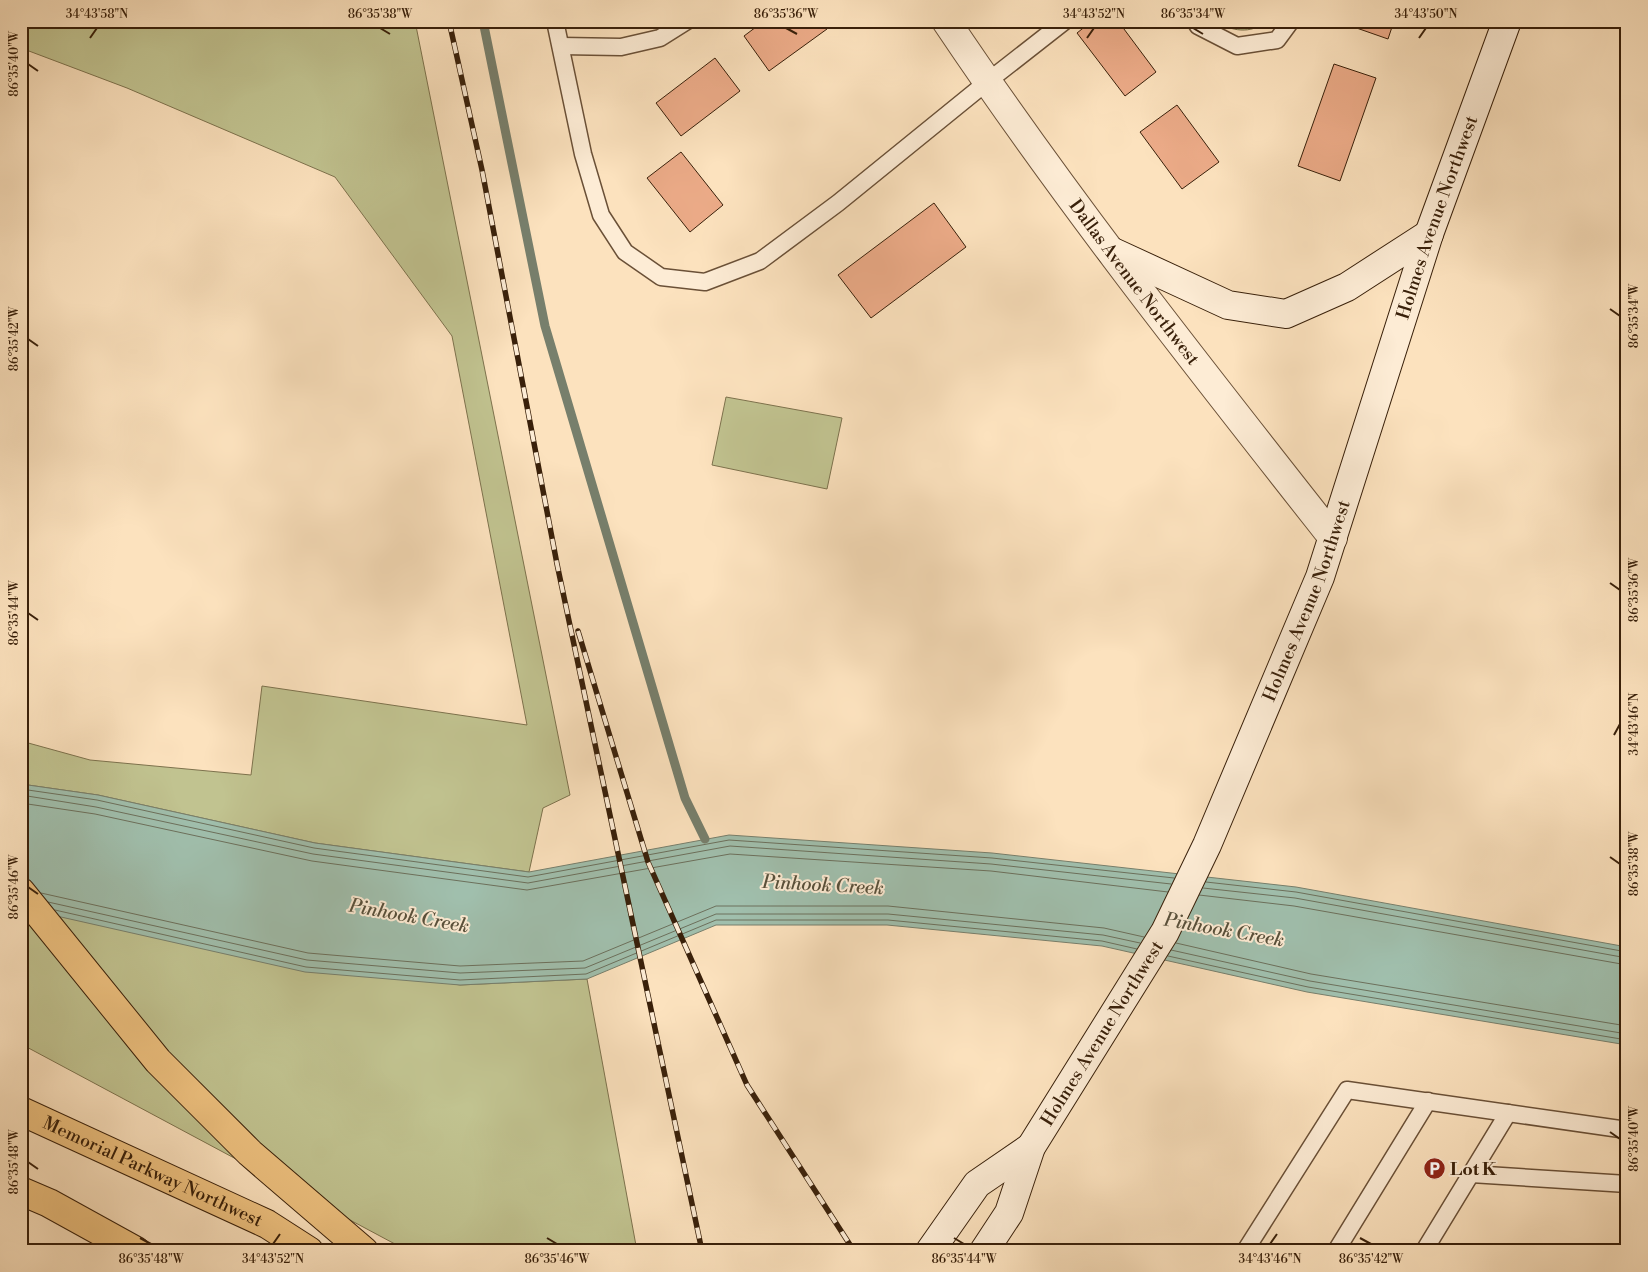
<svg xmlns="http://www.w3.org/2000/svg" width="1648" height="1272" font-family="'Libre Bodoni',serif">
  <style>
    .green { fill: #c1c390; stroke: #7d724d }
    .water { fill: #a0bfad; stroke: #777f6c }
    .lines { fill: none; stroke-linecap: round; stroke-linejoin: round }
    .shore { stroke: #6c705c; stroke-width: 1 }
    .stream { stroke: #777f6c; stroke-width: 9 }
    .building { fill: #ecab88; stroke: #39200a }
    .service-casing { stroke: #6a5037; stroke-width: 19 }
    .minor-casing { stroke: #6a5037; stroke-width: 30 }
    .secondary-casing { stroke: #39200a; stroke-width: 30 }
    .motorway-casing { stroke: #39200a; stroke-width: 30 }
    .service { stroke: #fdecd5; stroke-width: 16 }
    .minor { stroke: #fdecd5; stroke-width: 28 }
    .secondary { stroke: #fdecd5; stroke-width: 28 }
    .motorway { stroke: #eec17f; stroke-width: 28 }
    .rail-casing { stroke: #39200a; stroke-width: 5.5 }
    .rail { stroke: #fdecd5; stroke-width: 4; stroke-dasharray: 11; stroke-linecap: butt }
    .ticks { fill: none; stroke: #39200a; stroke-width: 2 }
    .labels { text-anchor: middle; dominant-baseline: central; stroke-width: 4; stroke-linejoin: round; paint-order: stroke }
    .street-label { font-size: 18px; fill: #39200a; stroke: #fdecd5 }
    .poi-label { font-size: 18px; font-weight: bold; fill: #39200a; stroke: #fdecd5; text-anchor: start }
    .water-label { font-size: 19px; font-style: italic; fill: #58503b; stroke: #fdecd5 }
    .neatline { fill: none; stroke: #39200a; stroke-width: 2 }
    .ticks-label { font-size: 12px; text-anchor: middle; fill: #39200a }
  </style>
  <rect width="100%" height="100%" fill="#fce2be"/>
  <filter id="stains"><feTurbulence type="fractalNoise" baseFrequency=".004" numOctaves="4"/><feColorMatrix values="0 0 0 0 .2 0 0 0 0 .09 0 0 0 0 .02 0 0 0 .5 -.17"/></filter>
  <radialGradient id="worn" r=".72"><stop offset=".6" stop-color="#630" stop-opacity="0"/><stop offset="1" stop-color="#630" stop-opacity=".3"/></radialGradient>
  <!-- green -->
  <g class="green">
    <path d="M 21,21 L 415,21 L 570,795 L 543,808 L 529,872 L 315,843 L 98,795 L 21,784 L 21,741 L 90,760 L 251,775 L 262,686 L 527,725 L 452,336 L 335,177 L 127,88 L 21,48 Z"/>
    <path d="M 1214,21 L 1267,21 C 1250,35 1232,31 1214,21 Z"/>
    <path d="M 726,397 L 842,418 L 827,489 L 712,465 Z"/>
    <path d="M 21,908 L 130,931 L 460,985 L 587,979 L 637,1251 L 408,1251 L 21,1044 Z"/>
  </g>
  <!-- water -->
  <path class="water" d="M 21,784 L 98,795 L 315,843 L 529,872 L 729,835 L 992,853 L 1296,887 L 1627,947 L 1627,1045 L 1307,992 L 1102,946 L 887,925 L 716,925 L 587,979 L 460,985 L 305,972 L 21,908 Z"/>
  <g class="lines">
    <!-- shore -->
    <g class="shore">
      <path d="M 21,789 L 97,800 L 314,848 L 528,877 L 729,840 L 992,858 L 1174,878"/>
      <path d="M 21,795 L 96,807 L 313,854 L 528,883 L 730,846 L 991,864 L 1171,884"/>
      <path d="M 21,803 L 95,814 L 312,861 L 527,890 L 730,854 L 991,871 L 1168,892"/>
      <path d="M 1206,882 L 1296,892 L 1627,952"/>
      <path d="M 1203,888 L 1295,898 L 1627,958"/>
      <path d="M 41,893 L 308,953 L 460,966 L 583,961 L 716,906 L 888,906 L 1104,928 L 1144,937"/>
      <path d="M 1199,895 L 1294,906 L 1627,965"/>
      <path d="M 48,902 L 307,960 L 460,973 L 585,968 L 716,914 L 888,914 L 1103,935 L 1140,943"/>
      <path d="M 55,910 L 306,967 L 460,980 L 586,974 L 716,920 L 888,920 L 1102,941 L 1137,949"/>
      <path d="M 1176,943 L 1311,974 L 1627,1026"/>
      <path d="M 1171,950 L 1310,981 L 1627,1034"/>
      <path d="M 1168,956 L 1308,987 L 1627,1040"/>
    </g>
    <!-- stream -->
    <path class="stream" d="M 483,21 L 545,326 L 685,798 L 705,839"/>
  </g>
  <!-- building -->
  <g class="building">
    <path d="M 764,21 L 822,21 L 827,29 L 769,71 L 744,36 Z"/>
    <path d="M 1092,21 L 1118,21 L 1156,72 L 1125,96 L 1077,33 Z"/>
    <path d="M 1350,21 L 1394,21 L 1388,39 L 1348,25 Z"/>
    <path d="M 715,58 L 740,91 L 681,136 L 656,103 Z"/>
    <path d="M 1334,64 L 1376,78 L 1340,181 L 1298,166 Z"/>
    <path d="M 1177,105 L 1219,162 L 1182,189 L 1140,132 Z"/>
    <path d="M 681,152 L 723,205 L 690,232 L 647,178 Z"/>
    <path d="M 934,203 L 966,247 L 871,318 L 838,275 Z"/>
  </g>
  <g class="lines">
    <defs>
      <g id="service">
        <path d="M 555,21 L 583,154 L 601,215 L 625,252 L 661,277 L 705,282 L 760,261 L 838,203 L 987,82 L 1065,21"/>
        <path d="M 1195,21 L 1198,26 L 1237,46 L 1277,40 L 1291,21"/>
        <path d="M 561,46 L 621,47 L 660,38 L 687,21"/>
        <path d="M 1471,1174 L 1627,1184"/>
        <path d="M 1245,1251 L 1347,1090 L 1627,1130"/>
        <path d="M 1336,1251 L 1428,1101"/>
        <path d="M 1424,1251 L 1508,1113"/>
      </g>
      <g id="minor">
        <path id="s1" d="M 946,21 C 1066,200 1200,369 1333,538"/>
      </g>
      <g id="secondary">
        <path d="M 1111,251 L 1228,305 L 1286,314 L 1347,287 L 1429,234"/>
        <path d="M 930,1251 L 977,1184 L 1031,1147"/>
        <path id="s2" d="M 984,1251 L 1009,1213 L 1031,1147 L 1165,932 L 1207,845 L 1320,577 L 1429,234 L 1507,21"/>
      </g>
      <g id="motorway">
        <path d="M 21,892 L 158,1061 L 250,1153 L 364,1251"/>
        <path id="s3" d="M 21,1111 L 267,1224 L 309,1251"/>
        <path d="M 21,1191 L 49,1203 L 136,1251"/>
      </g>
    </defs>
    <!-- service casing -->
    <use href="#service" class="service-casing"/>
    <!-- minor casing -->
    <use href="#minor" class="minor-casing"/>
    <!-- secondary casing -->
    <use href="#secondary" class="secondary-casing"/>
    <!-- motorway casing -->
    <use href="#motorway" class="motorway-casing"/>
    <!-- service -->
    <use href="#service" class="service"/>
    <!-- minor -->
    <use href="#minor" class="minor"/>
    <!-- secondary -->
    <use href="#secondary" class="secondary"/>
    <!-- motorway -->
    <use href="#motorway" class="motorway"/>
    <defs>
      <g id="rail">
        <path d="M 449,21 L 482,170 L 557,564 L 702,1251"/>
        <path d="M 578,631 L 648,862 L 747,1085 L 854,1251"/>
      </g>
    </defs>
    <!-- rail casing -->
    <use href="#rail" class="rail-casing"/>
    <!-- rail -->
    <use href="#rail" class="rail"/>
  </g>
  <!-- ticks -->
  <path class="ticks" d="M 380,28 L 390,34M 786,28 L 797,34M 1193,28 L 1203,34M 90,38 L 97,28M 1087,38 L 1094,28M 1419,38 L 1426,28M 28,64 L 38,71M 1610,309 L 1620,316M 28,339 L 38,346M 1610,583 L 1620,590M 28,613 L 38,620M 1614,735 L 1620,724M 1610,857 L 1620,864M 28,887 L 38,894M 1610,1132 L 1620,1139M 28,1162 L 38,1169M 140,1238 L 151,1244M 547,1238 L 557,1244M 954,1238 L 964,1244M 1360,1238 L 1371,1244M 273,1244 L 280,1234M 1270,1244 L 1277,1234"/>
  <!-- icons -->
  <defs>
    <symbol id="parking-disc" viewBox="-11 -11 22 22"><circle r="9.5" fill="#8f2418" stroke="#fdecd5"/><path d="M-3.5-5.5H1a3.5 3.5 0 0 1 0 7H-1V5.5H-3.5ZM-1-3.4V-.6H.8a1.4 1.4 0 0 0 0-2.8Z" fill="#fff"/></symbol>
  </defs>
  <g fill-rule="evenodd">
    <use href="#parking-disc" x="1422" y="1156" width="25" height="25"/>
  </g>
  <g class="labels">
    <!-- street labels -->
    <g class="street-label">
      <text stroke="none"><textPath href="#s2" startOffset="1134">Holmes Avenue Northwest</textPath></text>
      <text stroke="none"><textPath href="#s1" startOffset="322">Dallas Avenue Northwest</textPath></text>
      <text stroke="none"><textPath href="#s2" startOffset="729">Holmes Avenue Northwest</textPath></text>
      <text stroke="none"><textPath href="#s2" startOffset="249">Holmes Avenue Northwest</textPath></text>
      <text stroke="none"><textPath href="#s3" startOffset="145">Memorial Parkway Northwest</textPath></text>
    </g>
    <!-- poi labels -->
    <g class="poi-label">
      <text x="1450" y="1169">Lot K</text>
    </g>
    <!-- water labels -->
    <g class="water-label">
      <text transform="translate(823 885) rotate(3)">Pinhook Creek</text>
      <text transform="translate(409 916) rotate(10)">Pinhook Creek</text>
      <text transform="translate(1224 930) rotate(10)">Pinhook Creek</text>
    </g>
  </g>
  <!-- margin -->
  <rect width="1648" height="1272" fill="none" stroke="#fce2be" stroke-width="55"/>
  <rect x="28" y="28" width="1592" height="1216" class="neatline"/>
  <g class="ticks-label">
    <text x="97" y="18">34°43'58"N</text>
    <text x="380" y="18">86°35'38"W</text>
    <text x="786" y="18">86°35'36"W</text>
    <text x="1094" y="18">34°43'52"N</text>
    <text x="1193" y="18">86°35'34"W</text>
    <text x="1426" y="18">34°43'50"N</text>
    <text transform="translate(14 64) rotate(-90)" y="4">86°35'40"W</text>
    <text transform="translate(1634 316) rotate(-90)" y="4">86°35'34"W</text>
    <text transform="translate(14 339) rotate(-90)" y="4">86°35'42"W</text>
    <text transform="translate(1634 590) rotate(-90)" y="4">86°35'36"W</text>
    <text transform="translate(14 613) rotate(-90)" y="4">86°35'44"W</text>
    <text transform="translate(1634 724) rotate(-90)" y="4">34°43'46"N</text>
    <text transform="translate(1634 864) rotate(-90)" y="4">86°35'38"W</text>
    <text transform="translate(14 887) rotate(-90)" y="4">86°35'46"W</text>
    <text transform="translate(1634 1139) rotate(-90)" y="4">86°35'40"W</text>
    <text transform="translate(14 1162) rotate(-90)" y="4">86°35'48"W</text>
    <text x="151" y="1263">86°35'48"W</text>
    <text x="273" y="1263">34°43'52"N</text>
    <text x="557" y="1263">86°35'46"W</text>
    <text x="964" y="1263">86°35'44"W</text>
    <text x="1270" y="1263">34°43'46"N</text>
    <text x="1371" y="1263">86°35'42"W</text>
  </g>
  <rect width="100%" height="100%" filter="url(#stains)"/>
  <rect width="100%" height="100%" fill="url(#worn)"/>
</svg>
